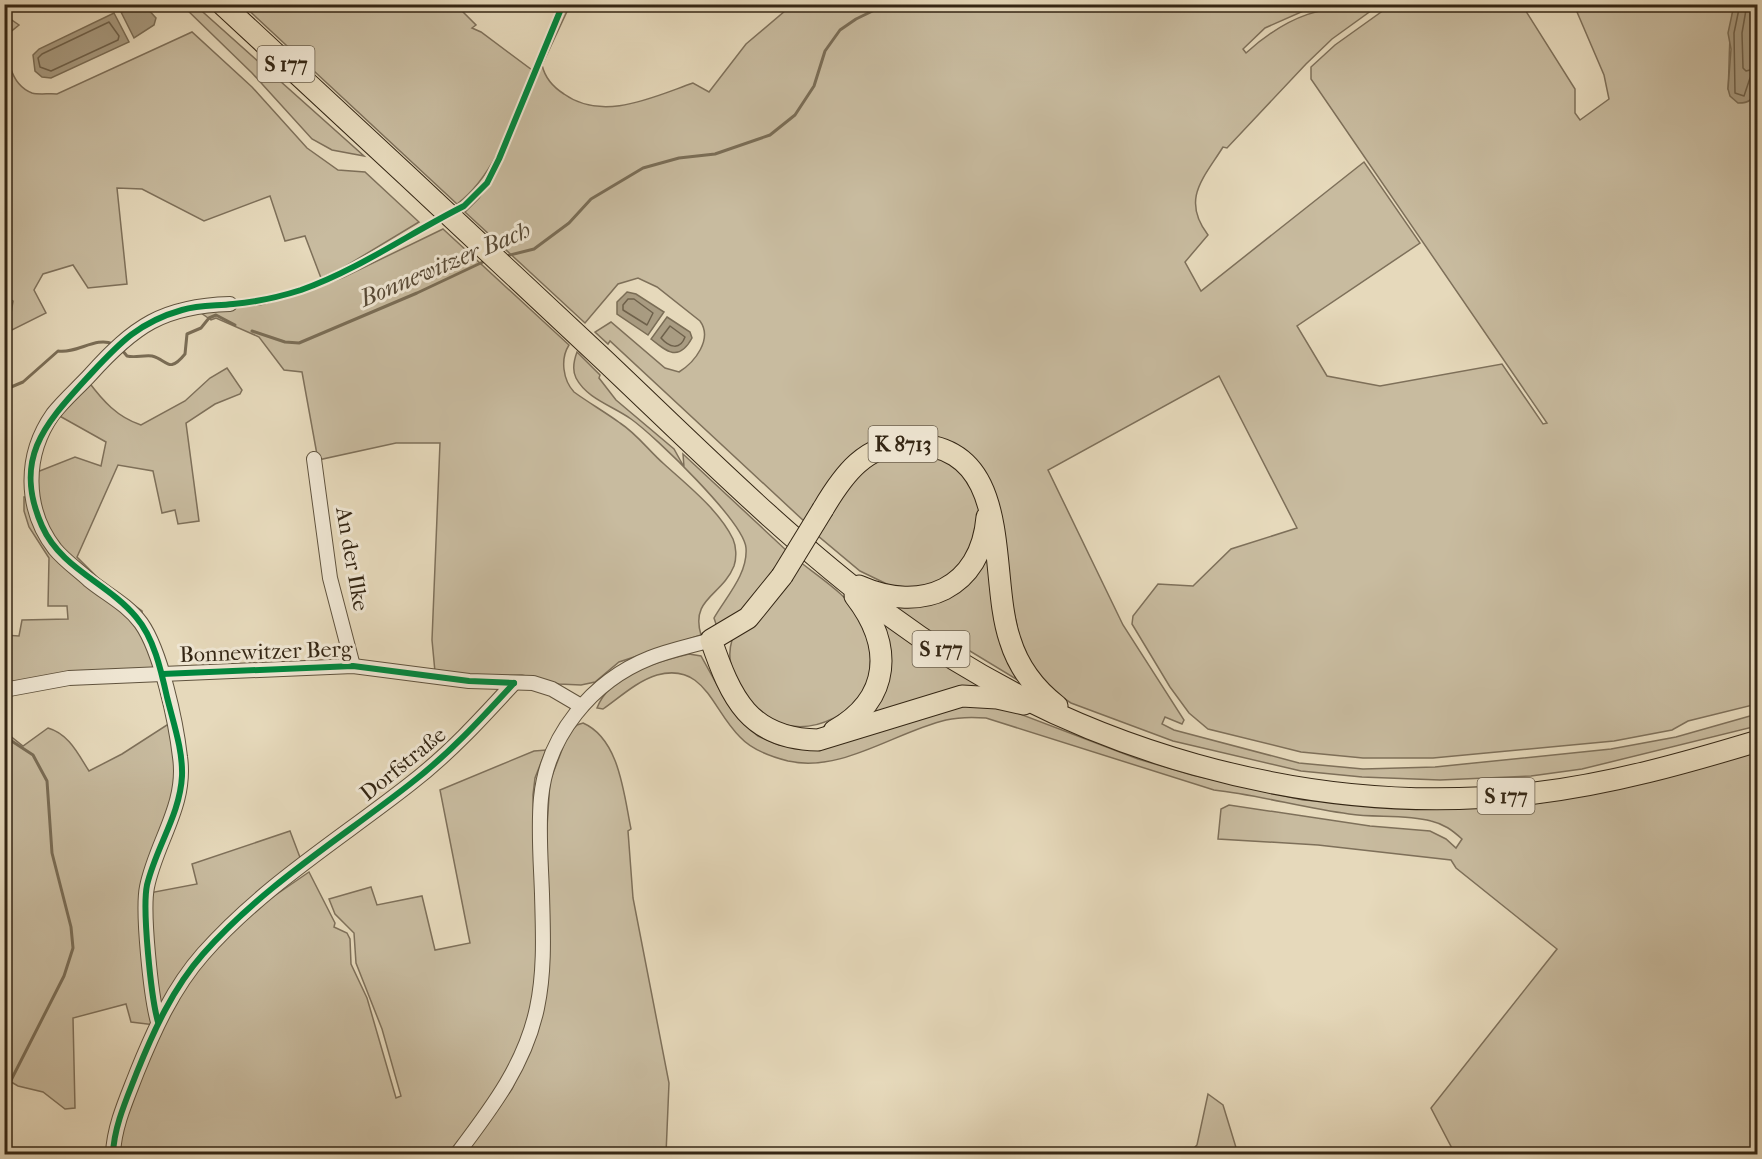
<svg xmlns="http://www.w3.org/2000/svg" width="1762" height="1159" font-family="'IM FELL French Canon',serif">
  <style>
    .green { fill: #c8bb9f; stroke: #7e705a; stroke-width: 1.5 }
    .water { fill: #a99c82; stroke: #7a6d56; stroke-width: 1.5 }
    .lines { fill: none; stroke-linecap: round; stroke-linejoin: round }
    .shore { stroke: #6e614b; stroke-width: 1.5 }
    .stream { stroke: #7a6d56; stroke-width: 3 }
    .minor-casing { stroke: #60533e; stroke-width: 16 }
    .highway-casing { stroke: #342614; stroke-width: 23 }
    .minor { stroke: #efe6d3; stroke-width: 14 }
    .highway { stroke: #e6d9bb; stroke-width: 21 }
    .highway-bridge-casing { stroke: #342614; stroke-width: 23; stroke-linecap: butt }
    .highway-bridge { stroke: #e6d9bb; stroke-width: 21 }
    .cycleway-casing { stroke: #efe6d3; stroke-width: 10 }
    .cycleway { stroke: #00873e; stroke-width: 6 }
    .labels { text-anchor: middle; dominant-baseline: central; stroke-width: 6; stroke-linejoin: round; paint-order: stroke }
    .shield { fill: #efe6d3; stroke: #6c604d; stroke-width: 1.5 }
    .shield-label { font-size: 21px; font-weight: bold; fill: #342614 }
    .street-label { font-size: 22px; fill: #342614; stroke: #efe6d3 }
    .water-label { font-size: 24px; font-style: italic; fill: #574935; stroke: #efe6d3 }
  </style>
  <rect width="100%" height="100%" fill="#e6d9bb"/>
  <filter id="stains"><feTurbulence type="fractalNoise" baseFrequency=".00333" numOctaves="4"/><feColorMatrix values="0 0 0 0 .2 0 0 0 0 .09 0 0 0 0 .02 0 0 0 .5 -.17"/></filter>
  <radialGradient id="worn" r=".72"><stop offset=".6" stop-color="#630" stop-opacity="0"/><stop offset="1" stop-color="#630" stop-opacity=".3"/></radialGradient>
  <!-- green -->
  <g class="green">
    <path d="M 182,5 L 195,5 L 364,156 L 332,150 L 312,139 L 252,73 Z"/>
    <path d="M 243,5 L 456,5 L 476,25 L 472,28 L 481,32 L 532,70 C 514,115 497,174 457,204 Z"/>
    <path d="M 566,5 L 570,5 L 542,65 C 545,78 553,87 564,94 C 603,122 653,97 693,83 L 709,92 L 746,44 L 792,5 L 1317,5 L 1265,28 L 1243,49 L 1246,53 C 1289,14 1323,5 1379,5 L 1332,39 L 1306,64 L 1227,148 L 1223,147 C 1203,179 1181,199 1208,235 L 1185,262 L 1201,291 L 1364,162 L 1420,243 L 1297,326 L 1327,376 L 1380,386 L 1502,364 L 1543,424 L 1547,423 L 1311,79 L 1311,67 L 1335,45 L 1391,5 L 1522,5 L 1575,89 L 1575,113 L 1580,120 L 1609,99 L 1604,75 L 1574,5 L 1734,5 C 1728,33 1730,60 1728,89 L 1753,97 L 1758,74 L 1757,704 L 1688,721 L 1672,730 L 1614,741 L 1433,758 L 1363,758 L 1301,752 L 1208,729 L 1189,713 L 1170,687 L 1132,624 L 1133,616 L 1158,584 L 1193,586 L 1231,549 L 1297,528 L 1219,376 L 1048,470 L 1123,625 L 1184,720 L 1182,724 L 1165,717 L 1162,724 L 1174,730 L 1299,763 L 1363,769 L 1435,767 L 1611,749 L 1676,737 L 1757,714 L 1757,726 L 1582,769 L 1531,776 L 1440,780 L 1362,777 L 1301,771 L 1173,741 L 1071,703 L 1046,687 L 1024,656 L 982,475 L 901,437 L 805,522 L 610,341 L 608,344 L 595,332 L 611,322 L 665,368 L 679,372 C 695,362 713,339 700,321 L 657,287 L 638,278 L 618,284 L 585,323 L 465,212 L 479,198 L 502,161 Z"/>
    <path d="M 5,8 L 9,18 L 19,25 L 8,34 C 6,55 9,84 32,93 C 39,95 50,93 57,94 L 192,32 L 252,87 L 307,148 L 338,170 L 365,172 L 419,222 L 341,269 L 321,278 L 305,236 L 285,241 L 270,196 L 204,221 L 142,189 L 117,188 L 127,284 L 88,288 L 73,265 L 43,274 L 34,290 L 46,313 L 8,332 L 13,301 L 4,295 Z"/>
    <path d="M 443,229 L 569,345 C 560,359 563,380 574,392 C 589,403 605,412 620,423 C 637,434 649,451 664,464 C 687,485 719,510 733,539 C 736,546 737,557 734,566 C 722,596 690,598 701,635 L 619,662 L 595,682 L 581,685 L 559,684 L 522,675 L 472,677 L 435,672 L 432,640 L 440,443 L 396,443 L 318,460 L 302,372 L 284,370 L 259,337 L 216,318 L 211,320 L 201,313 L 217,307 L 260,305 L 303,293 L 344,277 Z"/>
    <path d="M 577,352 L 600,375 L 599,378 L 616,400 L 674,449 L 684,467 L 683,454 L 787,551 L 745,612 L 717,627 L 714,618 C 726,597 748,574 746,548 C 744,522 655,436 631,419 C 613,406 587,399 576,378 C 572,370 574,360 577,352 Z"/>
    <path d="M 227,368 L 242,390 L 240,394 L 215,404 L 186,423 L 199,521 L 178,524 L 175,510 L 162,513 L 153,471 L 118,465 L 77,557 L 101,581 L 142,611 L 144,623 L 57,548 L 44,527 L 32,474 L 75,457 L 101,466 L 106,442 L 56,414 L 88,381 C 103,401 117,417 141,425 L 185,401 L 210,378 Z"/>
    <path d="M 922,451 L 952,463 L 972,486 L 981,513 L 979,531 L 956,572 L 933,586 L 897,589 L 860,571 L 817,535 L 855,477 L 884,456 Z"/>
    <path d="M 24,497 L 30,497 L 39,528 L 140,626 L 156,665 L 152,670 L 5,686 L 4,635 L 19,636 L 22,620 L 68,619 L 67,606 L 48,606 L 49,558 L 29,527 L 24,511 Z"/>
    <path d="M 989,541 L 1012,668 L 1016,679 L 942,634 L 931,634 L 881,600 L 922,604 Z"/>
    <path d="M 800,562 C 822,579 850,597 864,622 C 911,705 778,775 738,683 C 731,667 727,657 732,640 Z"/>
    <path d="M 878,618 L 992,689 L 864,717 Z"/>
    <path d="M 689,654 L 701,656 L 726,701 L 742,722 L 758,736 L 779,745 L 815,749 L 928,711 L 991,703 L 1138,759 L 1192,775 L 1303,800 L 1440,809 L 1539,803 L 1642,783 L 1757,752 L 1757,1154 L 1455,1154 L 1431,1108 L 1557,949 L 1456,868 L 1451,860 L 1318,845 L 1218,839 L 1221,809 L 1229,805 L 1370,826 L 1430,831 L 1446,839 L 1456,848 L 1462,839 C 1452,830 1444,824 1431,821 C 1405,814 1375,818 1349,814 C 1303,808 1259,795 1214,790 L 986,718 C 973,717 959,717 946,720 C 895,732 842,773 788,761 C 772,757 751,749 740,737 C 712,710 705,662 657,675 C 637,681 619,698 603,709 L 597,708 C 610,674 656,662 689,654 Z"/>
    <path d="M 170,723 L 179,773 L 150,866 L 155,1025 L 131,1022 L 126,1004 L 73,1018 L 75,1108 L 65,1109 L 43,1092 L 18,1086 L 6,1079 L 4,731 L 23,746 L 48,728 C 69,734 78,754 89,771 L 122,754 Z"/>
    <path d="M 583,723 C 620,739 624,796 631,829 L 628,831 L 633,898 L 669,1083 L 666,1154 L 465,1154 L 512,1089 L 533,1041 L 550,781 L 568,734 L 577,725 Z"/>
    <path d="M 546,750 L 535,778 L 533,795 C 534,873 550,969 521,1044 C 505,1084 476,1121 450,1154 L 116,1154 L 117,1144 L 160,1027 L 205,956 L 264,903 L 309,872 L 335,923 L 334,927 L 347,933 L 350,939 L 351,964 L 367,998 L 396,1098 L 401,1096 L 382,1029 L 356,963 L 354,933 L 335,914 L 329,899 L 371,887 L 377,905 L 422,896 L 435,950 L 470,943 L 440,790 L 534,751 Z"/>
    <path d="M 290,831 L 301,860 L 257,893 L 160,1012 L 149,893 L 197,884 L 192,864 Z"/>
    <path d="M 1208,1094 L 1223,1105 L 1238,1154 L 1188,1154 L 1197,1145 Z"/>
  </g>
  <!-- water -->
  <g class="water">
    <path d="M 1734,5 L 1758,5 C 1758,23 1760,87 1751,99 C 1748,103 1743,103 1738,103 L 1730,96 L 1728,89 L 1731,49 L 1728,33 Z"/>
    <path d="M 145,6 L 156,18 L 154,25 L 134,38 L 121,12 Z"/>
    <path d="M 114,13 L 129,42 L 51,78 L 42,77 L 35,71 L 33,55 L 39,49 Z"/>
    <path d="M 627,292 L 636,294 L 664,312 L 648,335 L 617,314 L 617,302 Z"/>
    <path d="M 667,317 L 690,332 L 692,338 C 679,362 667,352 651,339 Z"/>
  </g>
  <g class="lines">
    <!-- shore -->
    <g class="shore">
      <path d="M 1740,4 L 1734,33 L 1735,93 L 1744,96 L 1750,78 L 1758,75"/>
      <path d="M 1747,4 L 1742,33 L 1743,68 L 1746,71 L 1758,68"/>
      <path d="M 109,22 L 119,36 L 118,40 L 51,71 L 40,67 L 38,58 L 42,54 Z"/>
      <path d="M 628,299 L 634,299 L 653,313 L 647,325 L 623,310 L 623,305 Z"/>
      <path d="M 670,326 L 685,337 C 680,351 669,347 661,338 Z"/>
    </g>
    <!-- stream -->
    <g class="stream">
      <path d="M 506,256 L 534,249 L 569,223 L 591,199 L 643,168 L 679,158 L 715,154 L 770,135 L 795,115 L 814,86 L 825,51 L 840,30 L 856,19 L 887,4"/>
      <path d="M 252,331 L 285,342 L 299,343 L 417,293 L 485,261"/>
      <path d="M 122,350 L 127,356 C 135,358 143,355 152,356 C 167,359 168,375 185,354 L 187,334 L 201,328 L 209,318 L 216,315 L 235,325"/>
      <path d="M 4,390 L 23,382 L 58,351 C 77,354 96,336 113,344"/>
      <path d="M 4,736 L 33,755 L 47,781 L 52,853 L 71,927 L 73,948 L 64,976 L 4,1094"/>
    </g>
    <defs>
      <g id="minor">
        <path d="M 314,459 L 330,578 L 353,666"/>
        <path d="M 4,690 L 69,678 L 353,666 L 469,681 L 533,683 L 552,689 L 581,706"/>
        <path d="M 158,1022 C 151,997 142,911 147,887 C 156,842 187,805 180,757 C 176,722 161,651 141,623 C 127,604 106,594 89,580 C 78,570 64,560 55,549 C 24,509 24,455 53,414 C 64,400 78,388 90,375 C 134,326 163,306 230,304"/>
        <path d="M 113,1154 C 114,1126 127,1098 137,1072 C 154,1030 173,988 203,954 C 263,886 340,839 410,784 C 449,754 481,719 514,683"/>
        <path d="M 457,1154 C 491,1109 525,1065 537,1008 C 545,970 543,932 542,894 C 541,863 538,830 541,798 C 547,736 592,681 650,658 C 670,650 691,646 711,640"/>
      </g>
      <g id="highway">
        <path d="M 222,4 C 349,122 477,240 603,359 C 696,447 787,539 889,615 C 1071,750 1310,820 1535,793 C 1611,784 1685,763 1758,741"/>
        <path d="M 823,509 C 843,475 866,443 909,444 C 1017,444 987,573 1010,640 C 1018,666 1035,689 1057,706"/>
        <path d="M 782,576 L 748,618 L 711,640 C 731,698 749,739 818,740 L 962,696 L 997,698 L 1024,704"/>
        <path d="M 859,586 C 922,614 981,589 987,517"/>
        <path d="M 834,731 C 892,698 893,645 855,596"/>
      </g>
    </defs>
    <!-- minor casing -->
    <use href="#minor" class="minor-casing"/>
    <!-- highway casing -->
    <use href="#highway" class="highway-casing"/>
    <!-- minor -->
    <use href="#minor" class="minor"/>
    <!-- highway -->
    <use href="#highway" class="highway"/>
    <defs>
      <path id="highway-bridge" d="M 782,576 L 823,509"/>
    </defs>
    <!-- highway-bridge casing -->
    <use href="#highway-bridge" class="highway-bridge-casing"/>
    <!-- highway-bridge -->
    <use href="#highway-bridge" class="highway-bridge"/>
    <defs>
      <g id="cycleway">
        <path d="M 162,674 L 353,666 L 469,681 L 514,683"/>
        <path d="M 158,1022 C 151,997 142,909 147,885 C 156,847 180,815 182,776 C 183,750 173,722 167,697 C 161,670 154,638 136,617 C 108,583 61,569 42,526 C 13,460 43,426 86,379 C 117,346 136,323 182,310 C 199,305 216,306 233,304 C 256,302 279,297 301,290 C 358,270 410,233 464,206 L 487,183 L 499,159 L 563,4"/>
        <path d="M 113,1154 C 114,1126 127,1098 137,1072 C 154,1030 173,988 203,954 C 263,886 340,839 410,784 C 449,754 481,719 514,683"/>
      </g>
    </defs>
    <!-- cycleway casing -->
    <use href="#cycleway" class="cycleway-casing"/>
    <!-- cycleway -->
    <use href="#cycleway" class="cycleway"/>
  </g>
  <g class="labels">
    <!-- shield labels -->
    <g class="shield">
      <rect x="257.5" y="46" width="57" height="36" rx="4.5"/>
      <rect x="868.5" y="426" width="69" height="36" rx="4.5"/>
      <rect x="912.5" y="631" width="57" height="36" rx="4.5"/>
      <rect x="1477.5" y="778" width="57" height="36" rx="4.5"/>
    </g>
    <g class="shield-label">
      <text x="286" y="64">S 177</text>
      <text x="903" y="444">K 8713</text>
      <text x="941" y="649">S 177</text>
      <text x="1506" y="796">S 177</text>
    </g>
    <!-- street labels -->
    <g class="street-label">
      <text transform="translate(352 559) rotate(80)">An der Ilke</text>
      <text transform="translate(266 652) rotate(-2)">Bonnewitzer Berg</text>
      <text transform="translate(403 764) rotate(-39)">Dorfstraße</text>
    </g>
    <!-- water labels -->
    <g class="water-label">
      <text transform="translate(445 264) rotate(-23)">Bonnewitzer Bach</text>
    </g>
  </g>
  <!-- margin -->
  <rect width="1762" height="1159" fill="none" stroke="#e6d9bb" stroke-width="24"/>
  <rect x="6" y="6" width="1750" height="1147" fill="none" stroke="#342614" stroke-width="3"/>
  <rect x="12" y="12" width="1738" height="1135" fill="none" stroke="#342614" stroke-width="1.5"/>
  <rect width="100%" height="100%" filter="url(#stains)"/>
  <rect width="100%" height="100%" fill="url(#worn)"/>
</svg>
